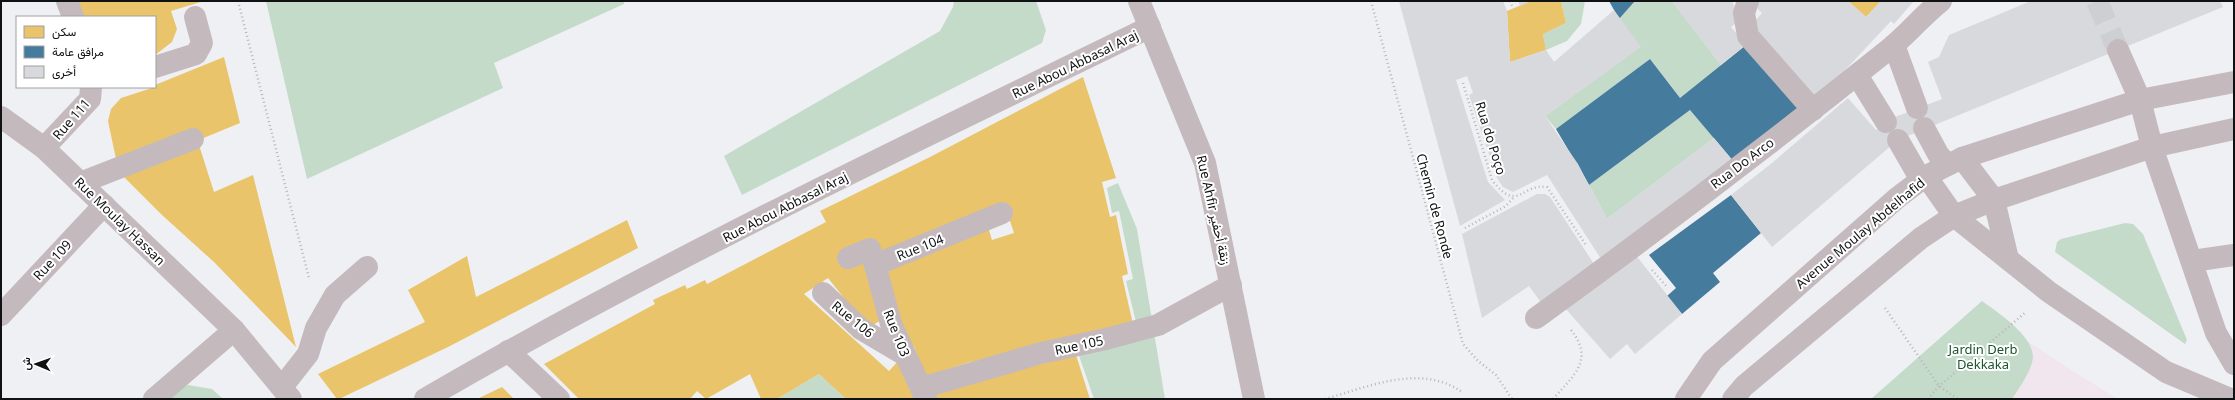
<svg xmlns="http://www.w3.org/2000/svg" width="2235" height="400" font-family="'Noto Sans',Vazirmatn,sans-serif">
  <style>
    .commercial { fill: #f2e6ee }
    .green { fill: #c4dbca }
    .homes { fill: #e9c46a }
    .public { fill: #457b9d }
    .building { fill: #d8d9dc }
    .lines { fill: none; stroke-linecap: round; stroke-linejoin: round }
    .minor-tunnel { stroke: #cecfd2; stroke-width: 22; stroke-dasharray: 22 11; stroke-linecap: butt }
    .path { stroke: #bab4b8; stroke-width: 2.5; stroke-dasharray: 1 3; stroke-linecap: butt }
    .service { stroke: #c4babd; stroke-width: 22 }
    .minor { stroke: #c4babd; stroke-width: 22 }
    .tertiary { stroke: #c4babd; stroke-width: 22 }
    .labels { text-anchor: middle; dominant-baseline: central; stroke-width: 4; stroke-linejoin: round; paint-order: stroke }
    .street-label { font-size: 13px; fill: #101113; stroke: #fff }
    .park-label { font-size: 13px; fill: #1a552d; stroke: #fff }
  </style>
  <rect width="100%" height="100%" fill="#eff0f4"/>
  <!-- commercial -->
  <path class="commercial" d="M 2027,341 L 2081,376 L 2118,399 L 2012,399 L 2025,380 L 2033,357 Z"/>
  <!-- green -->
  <g class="green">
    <path d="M 266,1 L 624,1 L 624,4 L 494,63 L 503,88 L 307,179 Z"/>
    <path d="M 954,1 L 1036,1 L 1046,30 L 1042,43 L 742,195 L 724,156 L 940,31 L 953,7 Z"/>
    <path d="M 1561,1 L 1585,1 L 1581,24 L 1567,41 L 1546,50 L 1543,34 L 1566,23 Z"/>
    <path d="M 1635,1 L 1672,1 L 1721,65 L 1680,98 L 1650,59 L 1556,129 L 1545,116 L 1640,47 L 1619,19 Z"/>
    <path d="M 1690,110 L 1714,138 L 1607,219 L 1589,185 Z"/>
    <path d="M 1118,183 L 1137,229 L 1165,399 L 1094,399 L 1074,341 L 1137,326 L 1126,281 L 1133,279 L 1119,211 L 1112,213 L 1107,188 Z"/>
    <path d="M 2125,223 L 2133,224 L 2143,234 L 2187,340 L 2185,344 L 2055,252 L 2057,242 L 2061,239 Z"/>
    <path d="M 1982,301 C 1997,312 2033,335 2033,357 C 2032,370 2019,389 2012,399 L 1871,399 Z"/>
    <path d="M 819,374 L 846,399 L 777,399 Z"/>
    <path d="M 188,385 L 212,389 L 223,399 L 158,399 L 164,392 Z"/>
  </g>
  <!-- homes -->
  <g class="homes">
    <path d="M 78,1 L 204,1 L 171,11 L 177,29 L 172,42 L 155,55 L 155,17 L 83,17 Z"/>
    <path d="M 1531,1 L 1561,1 L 1566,23 L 1543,34 L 1546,50 L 1510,62 L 1507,11 Z"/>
    <path d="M 1848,1 L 1881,1 L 1866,17 Z"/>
    <path d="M 224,57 L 240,123 L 201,139 L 197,129 L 116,159 L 108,121 L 111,109 L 121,98 L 155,87 L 155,85 Z"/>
    <path d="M 1083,77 L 1116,178 L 1102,182 L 1110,217 L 1116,215 L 1128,274 L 1122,276 L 1133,324 L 1012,352 L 967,363 L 924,377 L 914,346 L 907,348 L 883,270 L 988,227 L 992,240 L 1014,233 L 1005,206 L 867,258 L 883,319 L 868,328 L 828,278 L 804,294 L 889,371 L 899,360 L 919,399 L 846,399 L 819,374 L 777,399 L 761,399 L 750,374 L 706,399 L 697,391 L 690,399 L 579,399 L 544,364 L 655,304 L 653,300 L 685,285 L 687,289 L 705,280 L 707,284 L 826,222 L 820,211 L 930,157 Z"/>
    <path d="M 199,145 L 214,192 L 253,175 L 296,347 L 215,263 L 162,215 L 124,177 Z"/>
    <path d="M 627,220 L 638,248 L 448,347 L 339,399 L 337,399 L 318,374 L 425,322 L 408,290 L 467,256 L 476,297 Z"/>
    <path d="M 1076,355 L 1090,399 L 933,399 L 931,393 Z"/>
    <path d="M 502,387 L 514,399 L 477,399 Z"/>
  </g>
  <!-- public -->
  <g class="public">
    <path d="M 1609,1 L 1635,1 L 1619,19 Z"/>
    <path d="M 1746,45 L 1801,109 L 1734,162 L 1690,110 L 1589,185 L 1556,129 L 1650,59 L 1680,98 Z"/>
    <path d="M 1731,195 L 1761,233 L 1713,273 L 1720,282 L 1682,314 L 1667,296 L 1676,288 L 1649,255 Z"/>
  </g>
  <!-- building -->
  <g class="building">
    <path d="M 1399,1 L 1503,1 L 1507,11 L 1510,62 L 1546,50 L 1554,62 L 1614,10 L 1641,47 L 1545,116 L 1578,164 L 1607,219 L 1714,138 L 1734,162 L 1603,262 L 1547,175 L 1513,192 L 1503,187 L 1497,178 L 1469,95 L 1473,93 L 1467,76 L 1456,80 L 1488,182 L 1505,200 L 1460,226 Z"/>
    <path d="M 1518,1 L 1531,1 L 1520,6 Z"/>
    <path d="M 1672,1 L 1732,1 L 1740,20 L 1731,27 L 1746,45 L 1721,65 Z"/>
    <path d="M 1760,1 L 1848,1 L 1866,17 L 1881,1 L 1914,1 L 1894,24 L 1891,21 L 1817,100 L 1749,28 L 1762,13 L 1755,6 Z"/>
    <path d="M 2031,1 L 2220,1 L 2223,7 L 1898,140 L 1772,247 L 1731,195 L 1772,163 L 1848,98 L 1876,130 L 1895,117 L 1942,99 L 1928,62 L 1939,57 L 1949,35 Z"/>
    <path d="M 1537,194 L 1545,194 L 1550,197 L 1596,267 L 1542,304 L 1529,286 L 1482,318 L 1462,234 Z"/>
    <path d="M 1635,254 L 1682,314 L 1635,354 L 1627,344 L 1610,359 L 1565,308 Z"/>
  </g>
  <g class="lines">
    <!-- minor-tunnel -->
    <path class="minor-tunnel" d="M 2097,1 L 2118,50"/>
    <!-- path -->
    <g class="path">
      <path d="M 238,1 L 309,278"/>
      <path d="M 1371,1 L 1463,344 L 1478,361 L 1496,375 L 1512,399"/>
      <path d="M 1510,1 L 1512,6"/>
      <path d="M 1463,83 L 1492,180 C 1518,214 1521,183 1547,187 L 1586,245"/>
      <path d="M 1465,228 L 1506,206 L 1514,197"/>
      <path d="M 1652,270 L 1668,288"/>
      <path d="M 1885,308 L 1939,386 L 1958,399"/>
      <path d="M 1325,399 C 1368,387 1421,363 1462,392"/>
      <path d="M 1553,399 C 1573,376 1595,360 1571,330"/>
      <path d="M 1928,399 L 1939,386 L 2026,312"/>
    </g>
    <!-- service -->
    <g class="service">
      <path d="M 1748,1 L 1744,13 L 1748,36 L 1813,110"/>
      <path d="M 155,67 L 196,54 L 202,43 L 195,17"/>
      <path d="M 848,258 L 870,249 L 875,265 L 1002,213"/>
      <path d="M 2192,261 L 2234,255"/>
      <path d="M 875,265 L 891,324 L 926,399"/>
      <path d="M 823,293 L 861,329 L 905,355"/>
      <path d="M 282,387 L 308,354 L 316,328 L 335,295 L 367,267"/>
      <path d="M 921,388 L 1041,353 L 1106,339 L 1158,325 L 1231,285"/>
    </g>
    <!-- minor -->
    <g class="minor">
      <path d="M 67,1 L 73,17"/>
      <path d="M 1894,45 L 1917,108"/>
      <path d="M 2118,50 L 2140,100"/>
      <path d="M 1857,75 L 1886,122"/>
      <path d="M 1,117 L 44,148 L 234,330"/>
      <path d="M 1924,128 L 1938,154 L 1947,165"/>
      <path d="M 1898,140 L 1921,180"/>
      <path d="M 44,148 L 90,99 L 91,87"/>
      <path d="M 80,183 L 193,139"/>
      <path d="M 1,315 L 104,205"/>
      <path d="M 1536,318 C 1655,232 1773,142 1888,50 C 1907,35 1922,16 1941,1"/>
      <path d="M 508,351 L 559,399"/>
      <path d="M 154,399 L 234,330 L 291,399"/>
      <path d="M 425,399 C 660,262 906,146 1150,27"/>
    </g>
    <!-- tertiary -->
    <g class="tertiary">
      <path d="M 1139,1 L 1205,163 L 1254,399"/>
      <path d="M 2140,100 L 2152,147 L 2216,333 L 2234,364"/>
      <path d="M 1962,158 L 1994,200 L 2008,259"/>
      <path d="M 1926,176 L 1954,216 L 2049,292 L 2166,372 L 2230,399"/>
      <path d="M 1686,399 L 1712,361 L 1897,198 L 1926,176 L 1962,158 L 2140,100 L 2234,82"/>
      <path d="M 1733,399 L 1744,386 L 1921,238 L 1954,216 L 1994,200 L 2152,147 L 2234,129"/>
    </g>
  </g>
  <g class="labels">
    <!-- street labels -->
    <g class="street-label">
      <text transform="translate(1075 64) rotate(-26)">Rue Abou Abbasal Araj</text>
      <text transform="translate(71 119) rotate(-49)">Rue 111</text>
      <text transform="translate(1491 138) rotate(73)">Rua do Poço</text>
      <text transform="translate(1742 163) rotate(-37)">Rua Do Arco</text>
      <text transform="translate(1435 206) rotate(75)">Chemin de Ronde</text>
      <text transform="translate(785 207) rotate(-27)">Rue Abou Abbasal Araj</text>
      <text transform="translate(1214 210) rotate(77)">Rue Ahfir زنقة أحفير</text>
      <text transform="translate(120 221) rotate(44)">Rue Moulay Hassan</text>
      <text transform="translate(1860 233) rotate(-40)">Avenue Moulay Abdelhafid</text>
      <text transform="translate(920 247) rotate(-22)">Rue 104</text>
      <text transform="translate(52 260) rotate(-47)">Rue 109</text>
      <text transform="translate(853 319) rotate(39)">Rue 106</text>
      <text transform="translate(897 333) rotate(68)">Rue 103</text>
      <text transform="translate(1079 345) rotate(-12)">Rue 105</text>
    </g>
    <!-- park labels -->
    <g class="park-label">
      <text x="1983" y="349">Jardin Derb<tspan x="1983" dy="15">Dekkaka</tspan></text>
    </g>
  </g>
  <!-- border -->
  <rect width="2235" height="400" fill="none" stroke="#101113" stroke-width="4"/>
  <!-- legend -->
  <rect x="16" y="16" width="140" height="72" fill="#ffffff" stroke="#9fa0a1"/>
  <rect x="24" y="26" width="20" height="12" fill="#e9c46a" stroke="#9fa0a1"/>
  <text x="52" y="36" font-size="12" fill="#101113">سكن</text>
  <rect x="24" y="46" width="20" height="12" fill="#457b9d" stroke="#9fa0a1"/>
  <text x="52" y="56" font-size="12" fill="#101113">مرافق عامة</text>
  <rect x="24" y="66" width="20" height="12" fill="#d8d9dc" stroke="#9fa0a1"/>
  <text x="52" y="76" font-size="12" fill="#101113">أخرى</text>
  <!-- north arrow -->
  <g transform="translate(36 364) rotate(272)" stroke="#ffffff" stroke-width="3" paint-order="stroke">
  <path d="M0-3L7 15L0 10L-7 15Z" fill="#101113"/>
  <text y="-6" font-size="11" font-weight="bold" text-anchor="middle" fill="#101113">ش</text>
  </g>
</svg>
